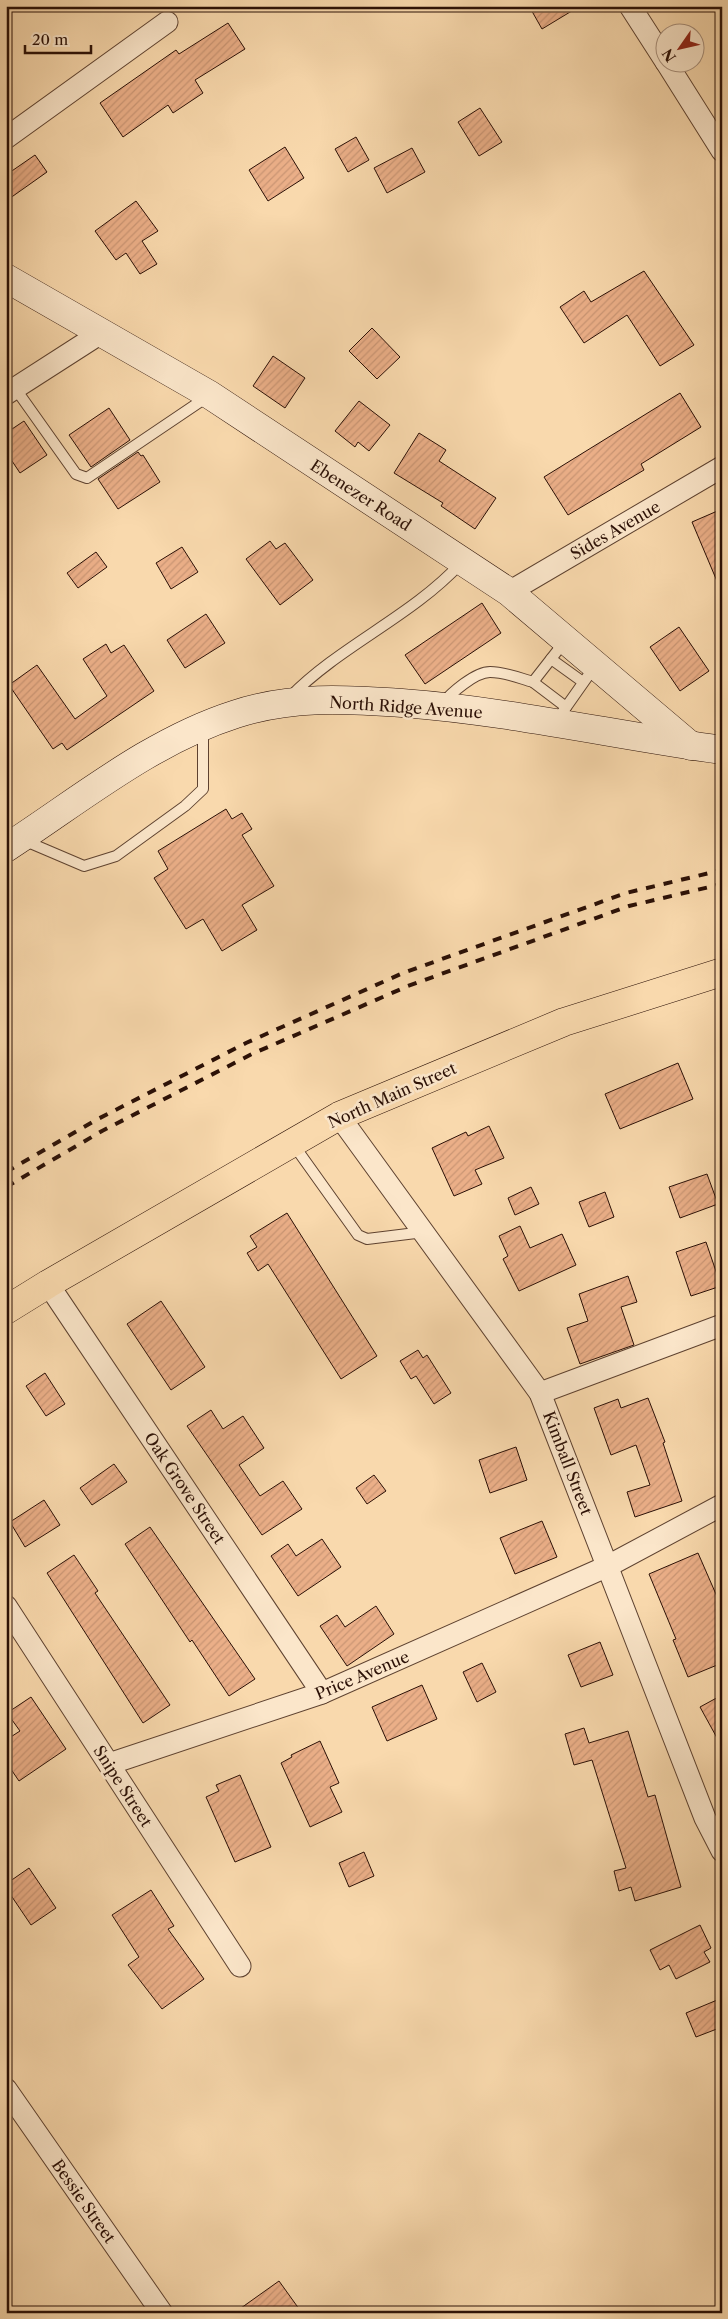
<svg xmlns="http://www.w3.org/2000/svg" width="728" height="2319" font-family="'Libre Caslon Text',serif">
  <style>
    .building { fill: url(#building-hatch); stroke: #2b1006 }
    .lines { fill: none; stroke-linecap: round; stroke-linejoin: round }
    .lane-casing { stroke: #5e4230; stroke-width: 12 }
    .street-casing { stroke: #5e4230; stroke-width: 23 }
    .secondary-casing { stroke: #2b1006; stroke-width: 29 }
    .primary-casing { stroke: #2b1006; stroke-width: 29 }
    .lane { stroke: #fbe6ca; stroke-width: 10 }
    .street { stroke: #fbe6ca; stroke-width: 21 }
    .secondary { stroke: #fbe6ca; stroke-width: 28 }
    .primary { stroke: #f9d9ad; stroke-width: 28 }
    .rail { stroke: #2b1006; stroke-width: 4; stroke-dasharray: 9 9; stroke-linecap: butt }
    .labels { text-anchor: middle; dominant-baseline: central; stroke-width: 5; stroke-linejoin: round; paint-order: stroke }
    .street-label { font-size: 16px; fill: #2b1006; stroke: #fbe6ca }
  </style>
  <defs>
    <pattern id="building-hatch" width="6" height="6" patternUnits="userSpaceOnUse" patternTransform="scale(1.25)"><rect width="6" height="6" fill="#ebaf88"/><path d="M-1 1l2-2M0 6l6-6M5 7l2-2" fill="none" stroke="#ca9674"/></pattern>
  </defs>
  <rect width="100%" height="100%" fill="#f9d9ad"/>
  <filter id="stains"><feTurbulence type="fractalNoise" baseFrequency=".004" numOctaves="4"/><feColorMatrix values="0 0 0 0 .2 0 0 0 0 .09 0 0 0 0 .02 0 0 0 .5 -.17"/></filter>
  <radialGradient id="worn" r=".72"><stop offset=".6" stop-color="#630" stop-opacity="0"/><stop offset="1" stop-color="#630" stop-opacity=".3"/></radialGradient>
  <!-- building -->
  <g class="building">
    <path d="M 529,6 L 580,6 L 542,29 Z"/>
    <path d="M 228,23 L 245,49 L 195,80 L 203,93 L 173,113 L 168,105 L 123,137 L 100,103 L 176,50 L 179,54 Z"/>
    <path d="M 480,108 L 502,142 L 479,156 L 458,122 Z"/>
    <path d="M 356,137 L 369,160 L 348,172 L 335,149 Z"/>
    <path d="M 285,147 L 304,178 L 268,201 L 249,170 Z"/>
    <path d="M 412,148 L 425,172 L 387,193 L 374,168 Z"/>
    <path d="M 35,155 L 47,172 L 6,201 L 6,175 Z"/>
    <path d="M 136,201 L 158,231 L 142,241 L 157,264 L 140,274 L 126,253 L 116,260 L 95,231 Z"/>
    <path d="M 644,271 L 694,345 L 660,366 L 627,315 L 584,343 L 560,307 L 584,291 L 591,302 Z"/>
    <path d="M 372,328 L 400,357 L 377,379 L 349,351 Z"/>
    <path d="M 273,356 L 305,378 L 285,408 L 253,386 Z"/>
    <path d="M 680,393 L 701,427 L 641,464 L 644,470 L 568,515 L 544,477 Z"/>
    <path d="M 359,401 L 390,425 L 369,451 L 358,442 L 355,447 L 335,431 Z"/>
    <path d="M 109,408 L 130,440 L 91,467 L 69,435 Z"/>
    <path d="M 24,421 L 47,455 L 20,473 L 6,452 L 6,433 Z"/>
    <path d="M 419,433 L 446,450 L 439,461 L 496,498 L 475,529 L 441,506 L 443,503 L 394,473 Z"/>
    <path d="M 138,452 L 141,456 L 143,455 L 160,482 L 118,509 L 98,479 Z"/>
    <path d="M 722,509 L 722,593 L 692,522 Z"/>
    <path d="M 270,541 L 276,549 L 285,543 L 313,580 L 280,605 L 246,559 Z"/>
    <path d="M 182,547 L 198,572 L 171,589 L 156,563 Z"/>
    <path d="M 96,552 L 107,567 L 78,588 L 67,573 Z"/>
    <path d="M 482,603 L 501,633 L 425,684 L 405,655 Z"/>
    <path d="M 206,614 L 225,643 L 185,668 L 167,640 Z"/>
    <path d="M 679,627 L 709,671 L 680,691 L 650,647 Z"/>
    <path d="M 106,644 L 111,653 L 124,645 L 154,691 L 67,750 L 62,743 L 53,749 L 9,685 L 37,665 L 75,719 L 107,696 L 83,659 Z"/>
    <path d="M 226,809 L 232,819 L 242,813 L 252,829 L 242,835 L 274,886 L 242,905 L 257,930 L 222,951 L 203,919 L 186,929 L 154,878 L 168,869 L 158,851 Z"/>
    <path d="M 678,1063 L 693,1099 L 620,1129 L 605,1094 Z"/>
    <path d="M 489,1126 L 504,1158 L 475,1170 L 482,1184 L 454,1196 L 432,1148 L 466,1132 L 468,1136 Z"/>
    <path d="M 707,1174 L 718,1204 L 680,1218 L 669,1187 Z"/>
    <path d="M 531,1187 L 539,1204 L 515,1215 L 508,1198 Z"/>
    <path d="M 605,1192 L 614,1217 L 589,1227 L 579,1202 Z"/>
    <path d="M 287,1213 L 377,1356 L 341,1379 L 268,1264 L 258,1271 L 247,1253 L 257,1247 L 250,1236 Z"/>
    <path d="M 520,1226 L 530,1248 L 562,1234 L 576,1265 L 519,1291 L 503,1259 L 508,1256 L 499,1236 Z"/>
    <path d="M 706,1242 L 721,1286 L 691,1296 L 676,1252 Z"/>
    <path d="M 628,1276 L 637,1302 L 621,1307 L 634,1345 L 580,1364 L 567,1328 L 588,1321 L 579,1294 Z"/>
    <path d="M 161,1301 L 205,1367 L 171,1390 L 127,1324 Z"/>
    <path d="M 418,1350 L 423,1358 L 427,1355 L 451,1393 L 434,1404 L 416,1376 L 411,1379 L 400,1361 Z"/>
    <path d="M 45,1373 L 65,1404 L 46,1416 L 26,1386 Z"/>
    <path d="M 648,1398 L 665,1442 L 663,1443 L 682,1501 L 635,1517 L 627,1492 L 650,1485 L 636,1445 L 611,1455 L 594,1408 L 618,1399 L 621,1408 Z"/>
    <path d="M 211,1410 L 223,1429 L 243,1416 L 264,1448 L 239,1465 L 260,1496 L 283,1481 L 302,1509 L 262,1535 L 187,1426 Z"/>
    <path d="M 516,1447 L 527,1480 L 490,1493 L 479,1460 Z"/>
    <path d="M 114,1464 L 127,1482 L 92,1505 L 80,1488 Z"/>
    <path d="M 374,1475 L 386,1491 L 367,1504 L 356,1488 Z"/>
    <path d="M 44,1500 L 60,1525 L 25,1547 L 10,1522 Z"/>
    <path d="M 542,1521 L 557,1557 L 515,1574 L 500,1538 Z"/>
    <path d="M 150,1527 L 255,1679 L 229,1696 L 192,1640 L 190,1642 L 125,1544 Z"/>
    <path d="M 322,1539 L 341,1567 L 298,1596 L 271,1556 L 288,1544 L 296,1556 Z"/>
    <path d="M 698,1553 L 722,1608 L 722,1663 L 688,1677 L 673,1640 L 676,1639 L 649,1574 Z"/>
    <path d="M 74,1555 L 98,1591 L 95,1593 L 170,1705 L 143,1723 L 47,1573 Z"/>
    <path d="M 376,1606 L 394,1634 L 347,1666 L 320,1626 L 337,1615 L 345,1627 Z"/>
    <path d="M 600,1642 L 613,1675 L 581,1687 L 568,1655 Z"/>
    <path d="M 482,1663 L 496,1692 L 477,1702 L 463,1672 Z"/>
    <path d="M 422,1685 L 437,1719 L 387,1741 L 372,1707 Z"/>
    <path d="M 722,1695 L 722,1747 L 700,1707 Z"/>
    <path d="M 31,1697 L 66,1749 L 19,1781 L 6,1762 L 6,1740 L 20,1731 L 7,1713 Z"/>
    <path d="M 584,1728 L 589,1743 L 628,1731 L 648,1797 L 655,1795 L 681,1887 L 635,1901 L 631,1887 L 619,1891 L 614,1871 L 626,1868 L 592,1760 L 574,1765 L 565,1734 Z"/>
    <path d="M 320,1741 L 339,1783 L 330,1787 L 342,1812 L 310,1827 L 281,1763 L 292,1757 L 291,1755 Z"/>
    <path d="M 240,1775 L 271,1847 L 235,1862 L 206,1797 L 219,1791 L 216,1785 Z"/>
    <path d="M 364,1852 L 374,1876 L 349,1887 L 339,1863 Z"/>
    <path d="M 29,1868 L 56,1908 L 31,1925 L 6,1888 L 6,1884 Z"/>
    <path d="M 151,1890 L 174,1926 L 168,1929 L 204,1979 L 162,2009 L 128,1965 L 139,1957 L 112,1915 Z"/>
    <path d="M 700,1925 L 711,1948 L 704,1952 L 710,1962 L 676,1979 L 669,1965 L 660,1970 L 650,1950 Z"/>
    <path d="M 722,1998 L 722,2027 L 696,2037 L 686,2013 Z"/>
    <path d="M 279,2281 L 302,2313 L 234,2313 Z"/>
  </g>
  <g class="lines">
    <defs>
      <g id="lane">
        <path d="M 15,388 L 76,474 L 87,478 L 207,397"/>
        <path d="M 551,659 L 583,682"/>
        <path d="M 533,682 L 566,707"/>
        <path d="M 290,697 C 341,645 411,617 461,563"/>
        <path d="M 442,704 C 451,693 475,672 490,672 C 505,672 519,678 533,682 L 565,641"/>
        <path d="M 557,720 L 595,666"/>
        <path d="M 23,840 L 84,866 L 116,856 L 185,806 L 203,789 L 203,728"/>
        <path d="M 293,1144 L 358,1235 L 367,1239 L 424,1232"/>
      </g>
      <g id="street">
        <path d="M 630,6 L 666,62"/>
        <path d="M 666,62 L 722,151"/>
        <path d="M 6,138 L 167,22"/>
        <path d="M 6,394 L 101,333"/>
        <path d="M 509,592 L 722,467"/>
        <path d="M 339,1116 L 540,1393 L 705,1818 L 722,1851"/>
        <path d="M 48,1284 L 322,1693"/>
        <path d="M 540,1393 L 722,1325"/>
        <path d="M 6,1606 L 240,1966"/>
        <path d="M 109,1764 L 322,1693 L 608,1566 L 722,1505"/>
        <path d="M 6,2089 L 162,2313"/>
      </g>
      <g id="secondary">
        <path d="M 6,278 L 210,395 L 509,592 L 691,746"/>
        <path d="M 6,848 C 80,800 151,741 236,714 C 291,696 345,699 402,703 C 509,711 615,735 722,750"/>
      </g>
      <path id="primary" d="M 6,1310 L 48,1284 L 339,1116 L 564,1022 L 722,972"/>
    </defs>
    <!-- lane casing -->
    <use href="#lane" class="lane-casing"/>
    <!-- street casing -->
    <use href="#street" class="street-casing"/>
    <!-- secondary casing -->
    <use href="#secondary" class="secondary-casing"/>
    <!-- primary casing -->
    <use href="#primary" class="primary-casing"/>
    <!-- lane -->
    <use href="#lane" class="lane"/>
    <!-- street -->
    <use href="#street" class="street"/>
    <!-- secondary -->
    <use href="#secondary" class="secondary"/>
    <!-- primary -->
    <use href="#primary" class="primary"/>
    <!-- rail -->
    <g class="rail">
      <path d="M 6,1172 L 96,1120 L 246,1043 L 403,973 L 626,893 L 722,870"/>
      <path d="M 6,1187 L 102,1131 L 252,1054 L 408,986 L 629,906 L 722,884"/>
    </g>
  </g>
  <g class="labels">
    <!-- street labels -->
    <g class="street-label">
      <text transform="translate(361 495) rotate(33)">Ebenezer Road</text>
      <text transform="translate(615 530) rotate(-30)">Sides Avenue</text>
      <text transform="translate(406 707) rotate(4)">North Ridge Avenue</text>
      <text transform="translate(392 1095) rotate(-24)">North Main Street</text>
      <text transform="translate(568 1463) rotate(69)">Kimball Street</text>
      <text transform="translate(185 1488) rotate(56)">Oak Grove Street</text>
      <text transform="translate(362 1675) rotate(-23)">Price Avenue</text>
      <text transform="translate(123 1786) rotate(57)">Snipe Street</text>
      <text transform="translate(84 2201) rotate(55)">Bessie Street</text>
    </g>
  </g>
  <!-- margin -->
  <rect width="728" height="2319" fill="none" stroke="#f9d9ad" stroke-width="25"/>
  <rect x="8" y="8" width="713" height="2304" fill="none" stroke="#2b1006" stroke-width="2.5"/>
  <rect x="12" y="12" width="703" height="2294" fill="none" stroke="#2b1006"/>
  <!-- north arrow -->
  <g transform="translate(680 48) rotate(236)"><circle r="24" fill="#fbe6ca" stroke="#a8907c"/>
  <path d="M0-4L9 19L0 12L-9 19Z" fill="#8f2418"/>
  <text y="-8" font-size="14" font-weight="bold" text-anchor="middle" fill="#2b1006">N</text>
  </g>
  <!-- scale -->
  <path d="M25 45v8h66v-8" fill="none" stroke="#2b1006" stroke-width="2.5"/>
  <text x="32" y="45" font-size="15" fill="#2b1006" stroke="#fbe6ca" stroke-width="4" paint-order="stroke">20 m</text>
  <rect width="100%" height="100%" filter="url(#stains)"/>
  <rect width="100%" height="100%" fill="url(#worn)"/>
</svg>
